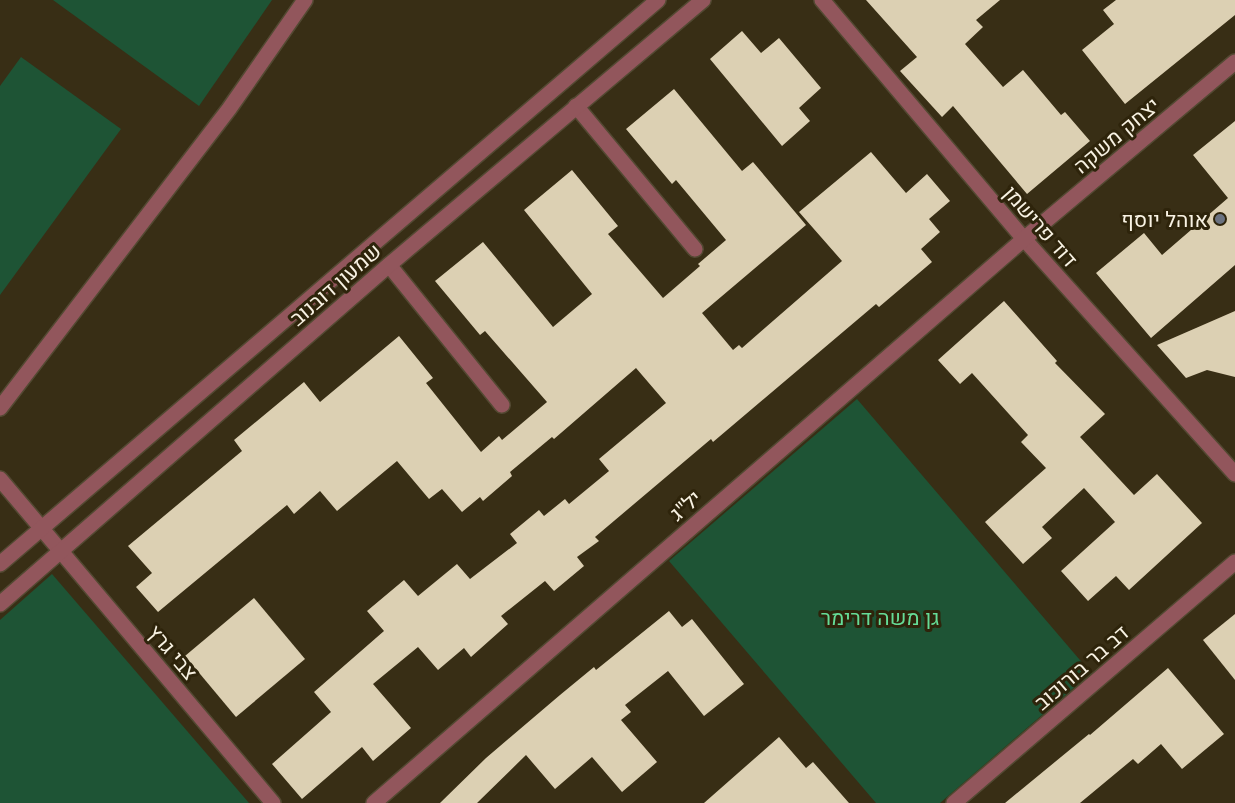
<svg xmlns="http://www.w3.org/2000/svg" width="1235" height="803" font-family="Mulish,Heebo,sans-serif">
  <style>
    .green { fill: #1e5435 }
    .building { fill: #dcd0b3 }
    .lines { fill: none; stroke-linecap: round; stroke-linejoin: round }
    .minor-casing { stroke: #534932; stroke-width: 18 }
    .minor { stroke: #92565c; stroke-width: 15 }
    .worship-dot { fill: #6b7280; stroke: #2e240b; stroke-width: 2 }
    .labels { text-anchor: middle; dominant-baseline: central; stroke-width: 6; stroke-linejoin: round; paint-order: stroke }
    .street-label { font-size: 21px; fill: #f8f2e3; stroke: #2e240b }
    .poi-label { font-size: 21px; fill: #f8f2e3; stroke: #2e240b; text-anchor: end }
    .park-label { font-size: 21px; fill: #65dc97; stroke: #2e240b }
  </style>
  <rect width="100%" height="100%" fill="#382e15"/>
  <!-- green -->
  <g class="green">
    <path d="M 53,0 L 272,0 L 199,106 Z"/>
    <path d="M 21,57 L 121,129 L 0,295 L 0,86 Z"/>
    <path d="M 857,399 L 1091,673 L 940,803 L 876,803 L 669,561 Z"/>
    <path d="M 52,574 L 249,803 L 0,803 L 0,620 Z"/>
  </g>
  <!-- building -->
  <g class="building">
    <path d="M 866,0 L 1000,0 L 976,20 L 983,27 L 965,44 L 1003,87 L 1023,70 L 1061,115 L 1065,112 L 1090,141 L 1027,194 L 953,106 L 942,117 L 900,71 L 917,57 Z"/>
    <path d="M 1116,0 L 1235,0 L 1235,15 L 1125,104 L 1082,50 L 1114,24 L 1103,10 Z"/>
    <path d="M 742,31 L 761,53 L 779,38 L 821,88 L 799,108 L 810,121 L 782,146 L 710,59 Z"/>
    <path d="M 674,89 L 742,171 L 753,162 L 806,225 L 702,313 L 733,350 L 739,345 L 742,348 L 842,261 L 799,212 L 871,152 L 906,193 L 927,174 L 950,201 L 929,219 L 940,232 L 921,249 L 932,262 L 879,307 L 876,304 L 713,442 L 711,439 L 595,537 L 599,541 L 577,557 L 584,566 L 554,591 L 545,581 L 501,616 L 508,624 L 471,657 L 464,648 L 438,670 L 418,647 L 373,684 L 411,728 L 373,761 L 362,747 L 302,799 L 272,764 L 331,712 L 314,692 L 384,631 L 367,611 L 404,580 L 418,596 L 457,564 L 470,579 L 517,543 L 510,534 L 539,510 L 544,516 L 565,499 L 569,504 L 609,471 L 599,459 L 666,403 L 636,368 L 554,439 L 552,437 L 510,472 L 512,476 L 483,501 L 480,497 L 462,512 L 442,489 L 429,499 L 397,461 L 337,511 L 320,491 L 294,514 L 287,505 L 158,612 L 136,587 L 152,573 L 128,546 L 242,451 L 234,440 L 304,382 L 320,402 L 399,336 L 433,378 L 426,383 L 481,452 L 499,436 L 502,440 L 547,402 L 485,331 L 480,335 L 435,281 L 483,242 L 553,327 L 592,294 L 524,210 L 572,170 L 618,226 L 608,234 L 663,298 L 700,266 L 698,264 L 726,240 L 676,180 L 672,184 L 626,129 Z"/>
    <path d="M 1235,121 L 1235,265 L 1151,338 L 1096,273 L 1144,233 L 1162,255 L 1228,198 L 1193,155 Z"/>
    <path d="M 1004,301 L 1057,361 L 1055,363 L 1105,414 L 1080,437 L 1134,495 L 1157,474 L 1202,523 L 1129,590 L 1116,576 L 1088,601 L 1061,571 L 1115,522 L 1084,488 L 1042,527 L 1052,538 L 1023,564 L 985,522 L 1046,468 L 1021,442 L 1028,435 L 972,373 L 960,384 L 938,360 Z"/>
    <path d="M 1235,311 L 1235,377 L 1207,370 L 1186,378 L 1157,345 Z"/>
    <path d="M 254,598 L 305,659 L 236,717 L 185,656 Z"/>
    <path d="M 669,611 L 682,627 L 692,619 L 744,684 L 704,716 L 668,671 L 625,705 L 631,712 L 621,720 L 657,762 L 622,792 L 592,757 L 555,789 L 526,755 L 477,803 L 440,803 L 486,758 L 560,695 L 594,667 L 596,670 Z"/>
    <path d="M 1235,614 L 1235,680 L 1203,640 Z"/>
    <path d="M 1168,668 L 1224,734 L 1182,769 L 1161,744 L 1138,764 L 1133,759 L 1080,803 L 1005,803 L 1089,734 L 1090,735 Z"/>
    <path d="M 779,737 L 806,768 L 813,762 L 849,803 L 704,803 Z"/>
  </g>
  <g class="lines">
    <defs>
      <g id="minor">
        <path d="M 822,0 L 1024,239 L 1235,474"/>
        <path d="M 576,106 L 695,249"/>
        <path d="M 389,265 L 502,405"/>
        <path d="M 0,408 L 229,109 L 305,0"/>
        <path d="M 0,479 L 273,803"/>
        <path d="M 0,564 L 658,0"/>
        <path d="M 0,604 L 389,265 L 703,0"/>
        <path d="M 374,803 L 1024,239 L 1235,62"/>
        <path d="M 954,803 L 1235,562"/>
      </g>
    </defs>
    <!-- minor casing -->
    <use href="#minor" class="minor-casing"/>
    <!-- minor -->
    <use href="#minor" class="minor"/>
  </g>
  <!-- markers -->
  <circle class="worship-dot" cx="1220" cy="219" r="6"/>
  <g class="labels">
    <!-- street labels -->
    <g class="street-label">
      <text transform="translate(1116 135) rotate(-40)">יצחק משקה</text>
      <text transform="translate(1041 226) rotate(49)">דוד פרישמן</text>
      <text transform="translate(335 284) rotate(-41)">שמעון דובנוב</text>
      <text transform="translate(685 505) rotate(-41)">יל"ג</text>
      <text transform="translate(173 652) rotate(50)">צבי גרץ</text>
      <text transform="translate(1081 667) rotate(-41)">דב בר בורוכוב</text>
    </g>
    <!-- poi labels -->
    <g class="poi-label">
      <text x="1208" y="219">אוהל יוסף</text>
    </g>
    <!-- park labels -->
    <g class="park-label">
      <text x="880" y="617">גן משה דרימר</text>
    </g>
  </g>
</svg>
